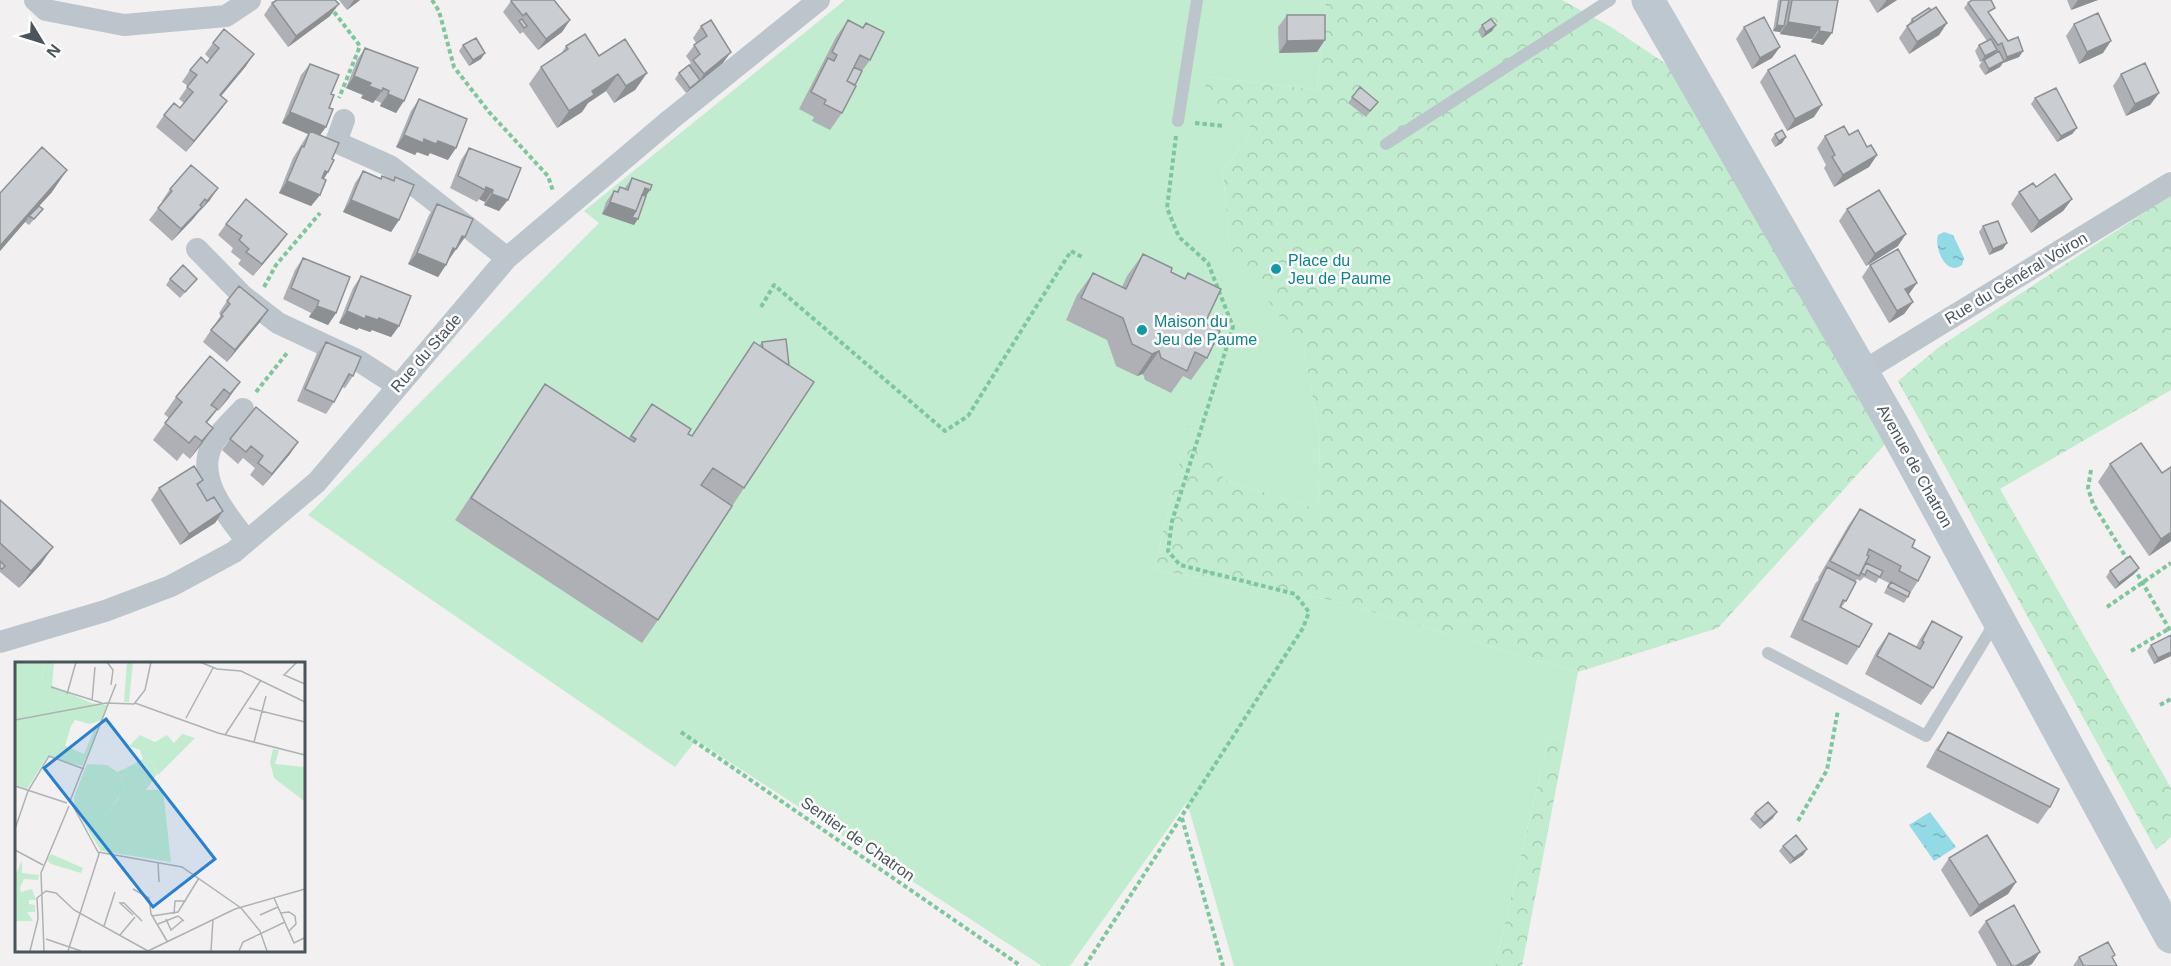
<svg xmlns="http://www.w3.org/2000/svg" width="2171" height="966" font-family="Arial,sans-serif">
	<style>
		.green { fill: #c2eccf }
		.forest { fill: url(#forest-crowns) }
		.water { fill: url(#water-ripples) }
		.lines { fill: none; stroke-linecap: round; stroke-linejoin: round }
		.path { stroke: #7dc79d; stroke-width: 4; stroke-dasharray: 4.5 3; stroke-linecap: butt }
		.lane { stroke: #bcc5cb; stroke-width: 12 }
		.street { stroke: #bcc5cb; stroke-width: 22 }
		.secondary { stroke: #bdc7d0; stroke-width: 33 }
		.wall { fill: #aeb0b5 }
		.shaded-wall { fill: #8d9093 }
		.building { fill: #cacdd2; stroke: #8d9093; stroke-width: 1.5 }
		.culture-dot { fill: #0f9aa8; stroke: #fff; stroke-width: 2 }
		.labels { text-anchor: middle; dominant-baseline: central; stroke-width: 5; stroke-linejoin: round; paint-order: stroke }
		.culture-label { font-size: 16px; fill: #0d838f; stroke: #fff; text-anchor: start }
		.street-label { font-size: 16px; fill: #49545b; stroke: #fff }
		.inset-road { fill: none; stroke: #aeb2b4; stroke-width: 1.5 }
		.view { fill: #2880d3; fill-opacity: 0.15; stroke: #2880d3; stroke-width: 3 }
		.inset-edge { fill: none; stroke: #49545b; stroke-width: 3 }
	</style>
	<defs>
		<pattern id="forest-crowns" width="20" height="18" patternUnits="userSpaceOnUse" patternTransform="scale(1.5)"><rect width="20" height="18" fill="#c2eccf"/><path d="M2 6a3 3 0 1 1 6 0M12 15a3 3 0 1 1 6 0" fill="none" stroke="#a8ccb4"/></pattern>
		<pattern id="water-ripples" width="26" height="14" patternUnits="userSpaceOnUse" patternTransform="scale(1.5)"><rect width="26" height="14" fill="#92dae5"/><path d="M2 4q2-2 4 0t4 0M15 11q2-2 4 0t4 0" fill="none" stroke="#79b3bd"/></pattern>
	</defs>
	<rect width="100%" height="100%" fill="#f2f0f0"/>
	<path class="green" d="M845,0H1326L1317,90L1210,77L1253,128L1223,173L1230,247L1304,350L1320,438L1318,509L1225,480L1188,427L1154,570L1331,600L1578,672L1565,742L1557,735L1548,741L1495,966H1234L1187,802L1070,966H1042L696,740L675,767L308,515L599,223L584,211Z"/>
	<path class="forest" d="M1326,0H1562L1611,27L1669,66L1886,443L1718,628L1578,672L1331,600L1154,570L1188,426L1225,480L1318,509L1320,438L1304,350L1230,248L1223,173L1253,128L1198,102L1210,77L1317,90Z
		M2171,195V390L2000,489L2171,788V837L2156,850L1898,381L1939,347Z
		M1557,735L1565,742L1522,966H1495L1548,741Z"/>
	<path class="water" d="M1944,232L1953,235L1964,258L1962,265C1946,277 1934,248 1938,235Z
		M1930,812L1956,847L1934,861L1909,825Z"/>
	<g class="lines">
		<path class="path" d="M325,0L360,46L339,98
			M432,0L439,11L454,67L489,112L548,176L553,191
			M1195,123L1224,126
			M264,287L276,265L320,213
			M761,307L774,285L945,431L968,416L1071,251L1084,258
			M256,392L287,353
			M2091,470L2088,488L2093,504L2129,562
			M2134,568L2171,632
			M2107,607L2171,563
			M2131,651L2170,628
			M2160,705L2171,699
			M681,732L1021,966
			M1182,818L1223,966
			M1798,821L1827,770L1838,710
			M1085,966L1303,628L1309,612L1295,594L1180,565L1168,551L1172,521L1233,327L1208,263L1179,237L1167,208L1176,136"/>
		<path class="lane" d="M1178,121L1197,0
			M1386,144L1610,0
			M1768,653L1926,736L1996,621"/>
		<path class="street" d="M35,0L46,10L124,25L226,16L250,0
			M344,120L336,142L390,166L507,258
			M197,249L243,296L278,323L359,361L398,386
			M1862,372L2171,183
			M243,409C233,420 219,432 212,445C195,479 227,515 247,541
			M0,642L105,611L171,586L234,552L317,482L507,258L670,120L819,0"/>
		<path class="secondary" d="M1648,0L1891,422L2171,937"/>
	</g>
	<path class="wall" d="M339,0H360L347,10Z
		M1778,0H1838L1823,45L1811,42L1812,39L1780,34V32L1773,31Z
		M1869,0H1897L1877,13Z
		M2067,0H2098L2071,10Z
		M511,1L570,20L562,32L538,50L523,32L520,34L503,12Z
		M272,3L330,16L288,47L264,15Z
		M1968,3L1990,14L2008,41L2023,51L2019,57L2003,63L2000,67L1985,75L1979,66L1983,60L1980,62L1975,51L1979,45L1987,41L1964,8Z
		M1931,10L1947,23L1939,35L1909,54L1899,38L1912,19Z
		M1287,15L1317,52L1279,53L1278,27Z
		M711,20L723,63L686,93L675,79L679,73L691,63L686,56L696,43L693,38L701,26Z
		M848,20L863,28L866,23L870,60L862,71L855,85L842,113L830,130L812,121L814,117L799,109L836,37Z
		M2074,24L2103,53L2079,64L2066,36Z
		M1482,25L1492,31L1482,38L1478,31Z
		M1744,27L1772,58L1752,69L1736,39Z
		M213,43L246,66L221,96L227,101L219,112L186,152L156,127L164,115L180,108L184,103L179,99L188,86L182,82L190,70L207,63L210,59L205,54Z
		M463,45L481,59L469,66L459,51Z
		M566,46L599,56L647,73L635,90L614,103L606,91L588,103L582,112L557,128L529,84L541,67L561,54Z
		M365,48L418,68L396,113L380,106L381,103L375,100L373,103L361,98L363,95L346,88L357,60Z
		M310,64L331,94L329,108L320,135L332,159L328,172L324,179L320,195L311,206L279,193L293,158L308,134L282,123L301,75Z
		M1768,70L1814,117L1787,131L1760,82Z
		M2121,74L2159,93L2150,105L2126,116L2113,86Z
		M1360,87L1378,102L1366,117L1348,103Z
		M2035,98L2077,128L2072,134L2057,142L2031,104Z
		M419,99L448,160L430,153L428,156L417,152L415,155L396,147L411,111Z
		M1775,134L1786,137L1782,143L1775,147L1771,140Z
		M1848,134H1852L1877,155L1869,167L1834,187L1824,168L1826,165L1817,148L1825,136Z
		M469,148L521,168L499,211L484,205L485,202L479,199L477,202L450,188L461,160Z
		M363,171L380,178L382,176L393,181L395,177L399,220L391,232L343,212L355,183Z
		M632,178L646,196L634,225L602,214L606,202L614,191H617L620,187L624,189Z
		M2036,187L2072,199L2063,211L2031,233L2011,204L2019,192Z
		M170,189L210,200L172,241L149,220L163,202L162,201Z
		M52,192L39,206L43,209L29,225L25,222L0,251V193Z
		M437,204L465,237L448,261L438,277L408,264L429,215Z
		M1847,209L1898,246L1866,266L1839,221Z
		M226,224L279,245L253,276L238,264L241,260L231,252L233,248L218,235Z
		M1983,226L2003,249L1989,255L1979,232Z
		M1143,254L1171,272L1184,279L1188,273L1205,323L1207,358L1191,380L1183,376L1171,393L1145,380L1143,374L1137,376L1116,366L1107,340L1066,320L1077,295L1093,273L1122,287L1127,276Z
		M303,258L336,313L328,325L309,317L311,313L283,299L295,270Z
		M1870,265L1908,295L1913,302L1904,314L1889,323L1862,277Z
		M361,276L399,326L391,337L372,330L370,332L359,328L357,330L339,323L353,288Z
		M170,279H197L180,298L166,285Z
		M227,301L260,322L227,362L203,342L221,315L219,313Z
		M786,339L744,488L658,620L642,643L455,520L545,384L628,439L652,404L692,436L754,342L759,346L762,342Z
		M326,342L353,376L345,388L342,387L334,402L326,414L297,401L317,353Z
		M240,382L228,399L218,411L217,410L207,423L213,428L190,459L183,453L177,461L153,440L169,418L164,414L176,397Z
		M230,439L290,454L263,486L250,475L255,468L243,458L238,464L222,450Z
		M2110,464L2162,473L2171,541L2149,556L2098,482Z
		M203,480L198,487L207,501L223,511L215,523L180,545L151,500L159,488Z
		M0,500L41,564L19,588L0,572Z
		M1860,509L1918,581L1904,603L1884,593L1889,583L1879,578L1876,583L1864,577L1860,581L1857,579L1846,601L1841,608L1859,647L1847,665L1790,637L1815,584L1819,579L1818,578L1848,526Z
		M2139,568L2134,574L2115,589L2106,577L2110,571Z
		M1932,621L1933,688L1921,705L1865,674L1877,650L1889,633L1916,647L1920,639Z
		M2151,645L2171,656L2154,664L2147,651Z
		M1948,732L2050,807L2038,824L1926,767L1936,749Z
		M1755,813L1773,818L1760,829L1750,819Z
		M1783,846L1807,849L1803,855L1790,864L1779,851Z
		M1949,858L2016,882L2008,894L1970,917L1941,870Z
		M1986,921L2032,964L2028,966H1997L1978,932Z
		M2079,957L2113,958L2117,966H2073Z"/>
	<path class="shaded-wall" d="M354,0H360L347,10Z
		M1887,0H1897L1877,13L1886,1Z
		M2078,0H2098L2071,10Z
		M339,4L330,16L288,47L296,36Z
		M570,20L562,32L538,50L546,39Z
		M1788,22L1820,27L1812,39L1780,34Z
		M1947,23L1939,35L1909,54L1917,42Z
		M1496,25L1492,31L1482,38L1486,32Z
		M1777,25L1784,26L1780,32L1773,31Z
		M1819,31L1832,33L1823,45L1811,42Z
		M1325,40L1317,52L1279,53L1287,41Z
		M2111,41L2103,53L2079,64L2087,52Z
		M1780,47L1772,58L1752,69L1760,58Z
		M1997,50L1992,56L1980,62L1985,56Z
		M2023,51L2019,57L2003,63L2007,57Z
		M731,52L723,63L686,93L690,88L700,80L704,74Z
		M485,53L481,59L469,66L473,60Z
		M254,54L246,66L212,107L220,95Z
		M2004,61L2000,67L1985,75L1989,69Z
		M647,73L635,90L614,103L626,86Z
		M618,74L606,91L588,103L582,112L557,128L569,111L592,91Z
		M354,76L371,83L363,95L346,88Z
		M369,86L382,91L373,103L361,98Z
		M2159,93L2150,105L2126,116L2135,104Z
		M388,94L404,101L396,113L380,106Z
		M227,101L219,112L186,152L194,141Z
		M1822,105L1814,117L1787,131L1795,119Z
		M290,112L326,127L318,138L310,131L308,134L282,123Z
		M2077,128L2072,134L2057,142L2061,136Z
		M404,135L424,139L438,141L456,148L448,160L430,153L428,156L417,152L415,155L396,147Z
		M1786,137L1782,143L1775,147L1779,141Z
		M1877,155L1869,167L1834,187L1843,175Z
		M67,170L52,192L30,216H29L25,222L0,251V246Z
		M325,171L328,172L320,184Z
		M287,181L320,195L311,206L279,193Z
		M486,187L493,190L485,202L479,199L485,190Z
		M218,188L210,200L199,212L207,201Z
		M645,188L650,190L642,202L638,201Z
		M492,194L508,200L499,211L484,205Z
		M2072,199L2063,211L2031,233L2039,221Z
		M351,200L399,220L391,232L343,212Z
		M610,202L636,211L638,219L634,225L602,214Z
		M202,207L194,218L172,241L181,229Z
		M287,234L279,245L253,276L262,264Z
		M1906,234L1898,246L1866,266L1875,254Z
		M462,236L465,237L457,249L453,248Z
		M2007,243L2003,249L1989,255L1993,249Z
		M453,248L456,249L448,261Z
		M417,253L446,265L438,277L408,264Z
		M1917,283L1909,294L1897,301L1905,289Z
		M1913,302L1904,314L1889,323L1897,311Z
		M317,306L336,313L328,325L309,317Z
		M268,310L260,322L227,362L235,350Z
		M347,311L379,318L399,326L391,337L372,330L370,332L359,328L357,330L339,323Z
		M1159,351L1143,374L1137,376L1152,354Z
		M240,382L228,399L218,411L230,394Z
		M213,428L201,445L190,459L202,441Z
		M298,442L290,454L263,486L272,474Z
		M223,511L215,523L180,545L189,534Z
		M2171,532V541L2149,556L2161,539Z
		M53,547L41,564L19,588L31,571Z
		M2139,568L2134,574L2115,589L2119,583Z
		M2171,652V656L2154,664L2158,658Z
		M1777,812L1773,818L1760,829L1764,823Z
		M1807,849L1803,855L1790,864L1794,858Z
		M2016,882L2008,894L1970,917L1979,905Z
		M2040,952L2032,964L2028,966H2016Z"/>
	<path class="building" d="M277,0H335L339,4L296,36L272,3Z
		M512,0H554L570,20L546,39L526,13L523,16L511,1Z
		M1781,0H1789L1784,26L1777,25Z
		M1792,0H1838L1832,33L1819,31L1820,27L1788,22Z
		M1972,0H1991L1995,8L1988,12L2008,41L2018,37L2023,51L2007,57L2002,43L1998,45L1968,3Z
		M1936,7L1947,23L1917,42L1907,26Z
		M1929,8L1931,10L1913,22L1912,19Z
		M2098,13L2111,41L2087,52L2074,24Z
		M1287,15H1325V40L1287,41Z
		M1764,17L1780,47L1760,58L1744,27Z
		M522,19L527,26L524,28L519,21Z
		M1491,19L1496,25L1486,32L1482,25Z
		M711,20L731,52L704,74L693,60L700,54L694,45L707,36L701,26Z
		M848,20L863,28L866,23L884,32L870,60L860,55L847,81L856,86L842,113L824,104L826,100L811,92L828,58L834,61L837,55L832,52Z
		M224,29L254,54L220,95L227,101L194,141L164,115L174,103L180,108L193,92L187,87L197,75L190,70L201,57L207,63L219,48L213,43Z
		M585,34L599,56L625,39L647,73L626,86L618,74L592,91L594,95L569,111L541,67L568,49L566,46Z
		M476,38L485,53L473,60L463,45Z
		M1991,39L1997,50L1985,56L1979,45Z
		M365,48L418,68L404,101L388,94L389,91L383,88L382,91L369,86L371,83L354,76Z
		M1999,51L2004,61L1989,69L1984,60Z
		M1795,55L1822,105L1795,119L1768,70Z
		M2145,63L2159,93L2135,104L2121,74Z
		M310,64L339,75L331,94L334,95L329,108L333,109L326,127L290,112Z
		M689,65L700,80L690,88L679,73Z
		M854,67L862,71L855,85L847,81Z
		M1360,87L1378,102L1370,111L1352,97Z
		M2056,88L2077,128L2061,136L2035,98Z
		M419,99L467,119L456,148L438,141L436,144L424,139L423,143L404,135Z
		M1844,126L1849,135L1858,130L1867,147L1871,145L1877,155L1843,175L1832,157L1835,155L1825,136Z
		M1782,130L1786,137L1779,141L1775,134Z
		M310,131L339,143L332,159L334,160L328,172L325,171L322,178L326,180L320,195L287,181L302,146L304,147Z
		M42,147L67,170L0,246V193Z
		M469,148L521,168L508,200L492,194L493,190L486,187L485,190L458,176Z
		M191,165L218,188L207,201L205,199L200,205L202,207L181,229L158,208L172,191L170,189Z
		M363,171L381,179L382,176L394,181L395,177L414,185L399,220L351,200Z
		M2055,174L2072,199L2039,221L2019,192L2033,183L2036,187Z
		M632,178L652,185L650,190L645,188L636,211L610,202L614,191L618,192L620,187L628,190Z
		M1879,190L1906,234L1875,254L1847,209Z
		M642,195L646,196L638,219L632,217L636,211Z
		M246,199L287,234L262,264L246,252L249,249L239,240L242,236L226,224Z
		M437,204L473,219L465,237L462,236L456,249L453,248L446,265L417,253Z
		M39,206L43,209L34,219L29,216Z
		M1998,221L2007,243L1993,249L1983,226Z
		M1898,249L1917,283L1905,289L1913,302L1897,311L1870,265Z
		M1143,254L1172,268L1171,272L1185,279L1188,273L1221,289L1205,323L1220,331L1207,358L1195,352L1187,371L1161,358L1159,351L1152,354L1132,344L1123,318L1081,298L1093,273L1126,289Z
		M303,258L350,277L336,313L317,306L319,301L291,288Z
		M183,265L197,279L185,292L170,279Z
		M361,276L411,296L399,326L379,318L378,320L366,316L365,319L347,311Z
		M239,286L268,310L235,350L211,330L223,316L221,315L230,304L227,301Z
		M786,339L789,365H788L763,348L762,342Z
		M326,342L361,357L353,376L349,374L334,402L305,389Z
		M754,342L814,382L744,488L713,468L701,485L732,506L658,620L471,498L545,384L634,442L636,439L631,436L652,404L691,429L688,434L692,436Z
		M210,356L240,382L230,394L224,389L211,405L217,409L206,422L213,428L202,441L195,436L189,443L165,423L182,402L176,397Z
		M256,407L298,442L272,474L258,463L263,456L251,446L246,452L230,439Z
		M2141,443L2162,473L2171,467V532L2161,539L2110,464Z
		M194,466L203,480L197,484L207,501L214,497L223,511L189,534L159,488Z
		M0,500L53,547L31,571L0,543Z
		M1860,509L1915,540L1912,547L1930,557L1918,581L1899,571L1901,566L1869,549L1867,555L1869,556L1859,576L1830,561Z
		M2130,556L2139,568L2119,583L2110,571Z
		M0,561L5,566L2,569L0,568Z
		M1866,563L1883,571L1880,577L1867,570L1865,575L1861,573Z
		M1827,567L1856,582L1846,601L1843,600L1840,607L1872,624L1859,647L1802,620Z
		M1891,582L1910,592L1908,597L1888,587Z
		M1932,621L1962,637L1933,688L1877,656L1889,633L1920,649L1924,642L1922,641Z
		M2171,635V652L2158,658L2151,645Z
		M1948,732L2059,789L2050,807L1938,750Z
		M1768,802L1777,812L1764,823L1755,813Z
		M1796,835L1807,849L1794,858L1783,846Z
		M1987,835L2016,882L1979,905L1949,858Z
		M2014,905L2040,952L2016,966H2012L1986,921Z
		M2108,942L2115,955L2112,957L2117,966H2084L2079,957Z"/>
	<g class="culture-dot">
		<circle cx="1276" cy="269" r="6"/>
		<circle cx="1142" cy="330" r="6"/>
	</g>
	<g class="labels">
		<g class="culture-label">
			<text x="1288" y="260">Place du<tspan x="1288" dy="18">Jeu de Paume</tspan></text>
			<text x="1154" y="321">Maison du<tspan x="1154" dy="18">Jeu de Paume</tspan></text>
		</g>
		<g class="street-label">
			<text transform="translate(2016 278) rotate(-31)">Rue du Général Voiron</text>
			<text transform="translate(426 353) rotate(-49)">Rue du Stade</text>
			<text transform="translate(1915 466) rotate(61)">Avenue de Chatron</text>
			<text transform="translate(858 839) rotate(35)">Sentier de Chatron</text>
		</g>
	</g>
	<g transform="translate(15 662)">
		<rect width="290" height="290" fill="#f2f0f0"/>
		<path d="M29,0H39L37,24L27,19ZM112,0H118L114,40H109ZM135,97L142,112L131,128H148L156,200L86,189L69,161L78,156L82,163L105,135L106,146L117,142L102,110ZM36,192L68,206L66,211L36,202L32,198Z" fill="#c2eccf"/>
		<path d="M0,0H29L27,19L76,41L92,43L87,58L75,62L60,58L56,64L50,84L69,92L81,63L85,64L67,104L32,95L12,127L0,124ZM167,72L180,76L143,113L135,97L107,108L128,97L125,88L114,84L125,73L140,80L152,73L159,81ZM258,87L264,88L260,102L289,105V139L259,116L255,100ZM72,102L92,103L102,110L117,142L106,147L104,135L82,164L78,156L69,161L60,147L59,135ZM7,198V211L24,213L23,218L9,217L5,226L6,230L17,227L21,238H14V242L20,243V250H12L18,259H0V214Z" fill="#c2eccf"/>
		<path class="inset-road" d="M92,0L98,8L96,23M185,0L202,7L226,9L290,40M282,0L269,13L290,22M36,25L87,41M52,32L61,0M77,39L80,5M120,41L203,71L290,93M234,46L290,60M171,56L198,6M0,58L91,41L119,42L130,28L136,0M210,73L246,18M239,80L251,34M0,124L52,141M55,139L101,22M0,167L13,129L34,94L69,107M0,188L28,203M83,190L167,205L226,246L245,269L252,289M143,200L144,220M118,227L134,236L136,252L152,279M259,236L279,281L289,276M265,251L274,250L280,254L281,262L274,269M159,252L160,239H171M118,253L105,241H109L127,259M245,253L263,245M137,254L163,250L184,216M151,257L156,268L168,258M143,262L163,254L169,259M89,264L100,230M105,273L120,255M31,277L66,289M15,289L23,257L22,236L31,229L41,231L59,248L133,289M29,289L26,211L54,144M53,289L84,192L57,142M133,289L220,247L290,227M196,289L198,257M224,289L228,280L270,260"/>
		<path class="view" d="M91,57L200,197L138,245L29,106Z"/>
		<rect width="290" height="290" class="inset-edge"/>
	</g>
	<g transform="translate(42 42) rotate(128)" stroke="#ffffff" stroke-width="4.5" paint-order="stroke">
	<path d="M0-4.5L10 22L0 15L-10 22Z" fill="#49545b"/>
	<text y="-9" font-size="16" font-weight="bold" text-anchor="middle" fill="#49545b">N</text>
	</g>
</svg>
